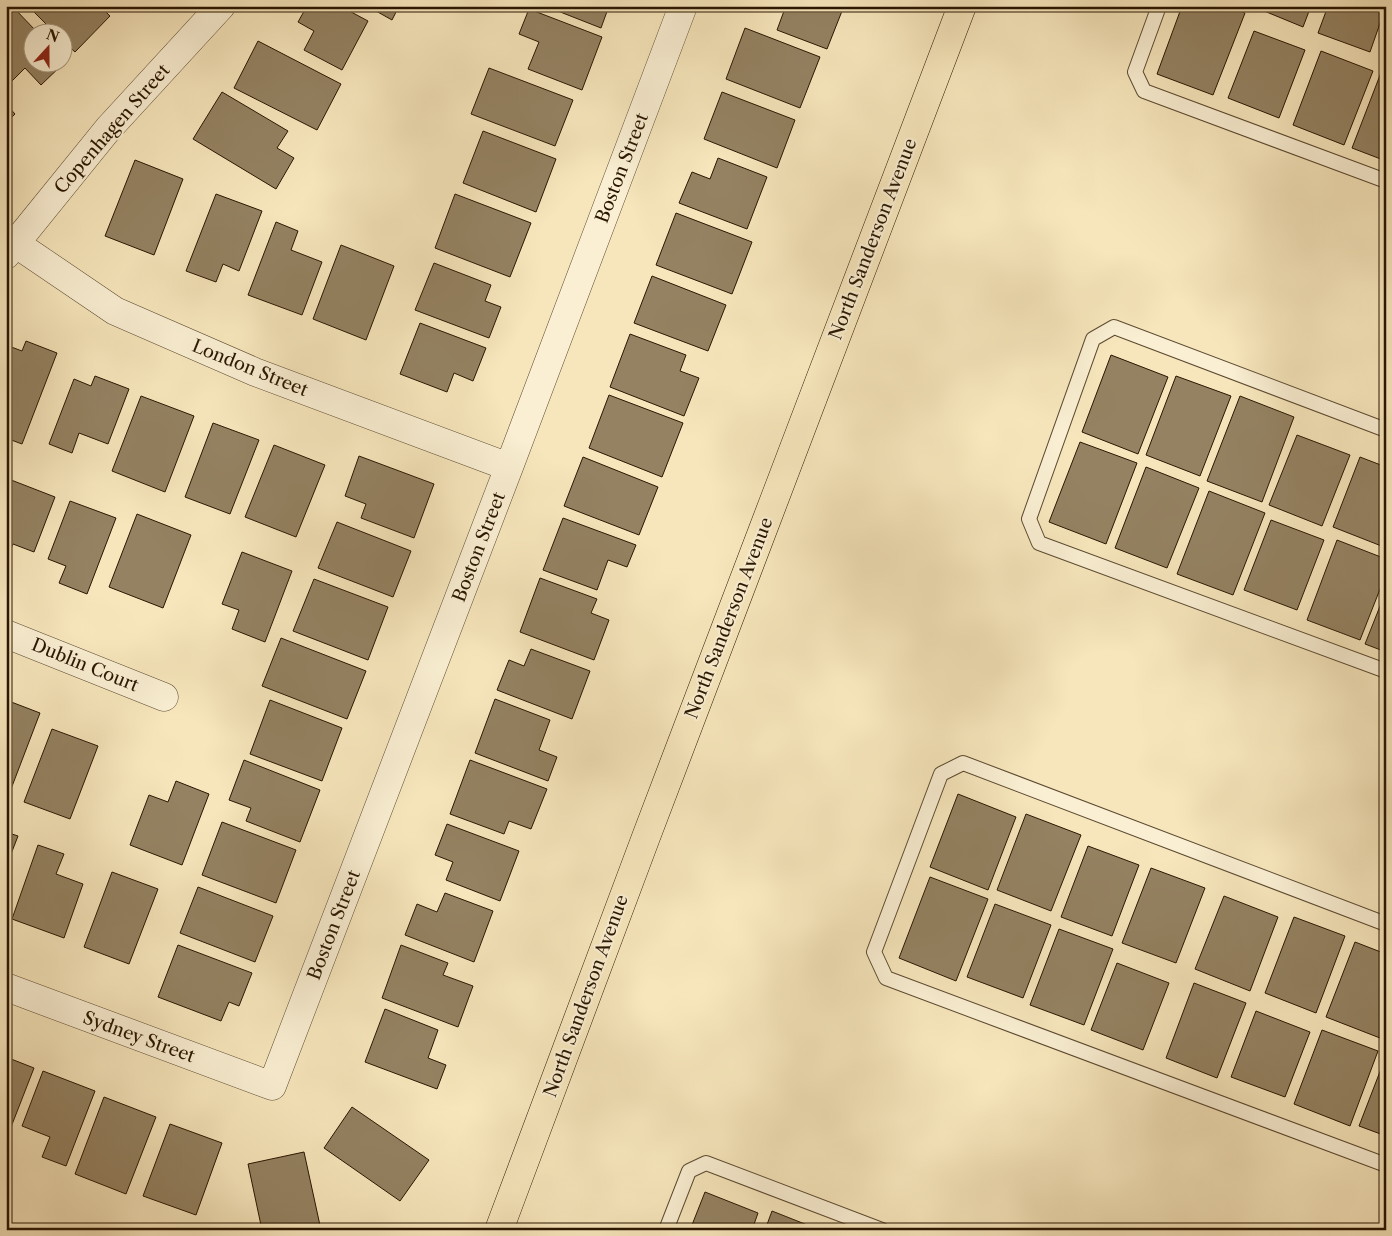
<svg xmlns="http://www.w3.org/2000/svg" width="1392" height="1236" font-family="'Libre Caslon Text',serif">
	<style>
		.building { fill: #948262; stroke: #291601 }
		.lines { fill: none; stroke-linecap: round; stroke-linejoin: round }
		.lane-casing { stroke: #5c4a30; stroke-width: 16 }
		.street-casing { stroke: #5c4a30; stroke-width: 29 }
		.highway-casing { stroke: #291601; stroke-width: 29 }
		.lane { stroke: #faefd3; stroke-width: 14 }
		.street { stroke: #faefd3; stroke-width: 28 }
		.highway { stroke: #f7e6bc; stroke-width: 28 }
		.labels { text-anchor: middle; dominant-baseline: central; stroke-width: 4; stroke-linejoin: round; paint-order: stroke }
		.street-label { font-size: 18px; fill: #291601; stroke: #faefd3 }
	</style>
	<rect width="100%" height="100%" fill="#f7e6bc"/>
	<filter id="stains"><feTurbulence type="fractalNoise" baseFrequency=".004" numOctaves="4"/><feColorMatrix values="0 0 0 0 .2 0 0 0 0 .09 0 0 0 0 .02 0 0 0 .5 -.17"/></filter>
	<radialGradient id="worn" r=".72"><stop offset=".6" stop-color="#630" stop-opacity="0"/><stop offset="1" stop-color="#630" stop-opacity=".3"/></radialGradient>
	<path class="building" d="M28,6H100L110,16L75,52L62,40V32H54Z
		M307,6H340L368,21L342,70L304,50L314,31L298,22Z
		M367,6H399L392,20Z
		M545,6H609L601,28Z
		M771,6H844L827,49L777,30L784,11Z
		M1182,6H1226L1245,13L1213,95L1157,74Z
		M1252,6H1311L1303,27Z
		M1328,6H1386L1370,52L1318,33Z
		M13,7L37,32H32V62H62V59L65,62L41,85L25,68L10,83L6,79V14Z
		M529,9L602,37L582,90L528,69L539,42L519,34Z
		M745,28L820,57L800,108L726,79Z
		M1254,31L1305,50L1279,118L1228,98Z
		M258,41L341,84L317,130L234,88Z
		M1321,51L1373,71L1344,145L1293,125Z
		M489,68L573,100L555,146L471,114Z
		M1382,70L1386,71V161L1352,148Z
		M222,92L288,131L277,148L294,158L276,189L193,139Z
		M722,92L795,120L777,168L704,139Z
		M6,104L15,114L6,123Z
		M483,131L556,159L536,212L463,183Z
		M718,158L767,177L747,229L679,203L692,172L710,179Z
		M135,160L183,179L154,255L105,236Z
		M216,194L262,211L239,271L223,264L216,282L186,271Z
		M455,194L531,223L510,277L435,248Z
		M676,213L752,242L732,294L656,265Z
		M276,222L298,231L291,250L322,262L302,315L248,295Z
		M341,245L394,266L366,340L313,319Z
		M434,263L491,285L485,301L501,307L489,338L415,310Z
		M652,276L726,305L708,351L634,323Z
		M420,323L486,348L473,381L454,373L447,392L400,374Z
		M630,334L686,355L680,371L699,378L684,416L610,387Z
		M26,341L57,353L22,444L6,438V345L22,351Z
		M1111,355L1168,377L1138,454L1082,432Z
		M95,376L129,389L108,444L79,433L72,453L49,444L74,379L91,386Z
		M1176,376L1231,396L1200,476L1146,455Z
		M609,395L683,423L662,477L589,448Z
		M141,396L194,416L165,492L112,471Z
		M1240,396L1294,417L1262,502L1207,481Z
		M213,423L259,440L230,514L185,497Z
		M1297,435L1350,455L1322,526L1269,505Z
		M1080,442L1137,463L1106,544L1049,522Z
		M274,445L325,465L296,537L245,517Z
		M359,456L434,484L414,538L361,518L366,504L345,496Z
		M583,457L658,487L639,535L564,506Z
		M1360,457L1386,467L1384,547L1333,527Z
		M1146,467L1199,488L1167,568L1115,548Z
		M6,478L55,497L34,552L13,544L6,561Z
		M1209,491L1265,513L1233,595L1177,574Z
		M70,501L116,518L87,594L59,583L66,566L48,559Z
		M137,514L191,535L163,608L109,587Z
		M563,518L636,545L627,567L608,560L597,590L543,570Z
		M1271,520L1324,540L1297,610L1244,590Z
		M337,522L411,551L393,597L318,568Z
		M1337,540L1386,559V574L1360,640L1307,620Z
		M242,552L292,571L265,642L232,629L239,610L222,604Z
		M540,578L597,599L591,613L609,620L594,660L520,632Z
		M314,579L388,607L368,660L293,631Z
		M1386,591V652L1365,644Z
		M281,638L366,671L347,719L262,686Z
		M531,649L590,671L572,719L497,690L509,660L524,666Z
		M495,699L550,720L539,750L557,757L548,781L475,753Z
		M6,700L40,713L11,789L6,787Z
		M270,700L342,728L322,781L250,754Z
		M52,729L98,746L70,819L24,802Z
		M244,760L320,790L300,842L246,821L251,808L229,800Z
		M470,760L547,789L531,829L509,821L504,834L450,814Z
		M176,781L209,794L182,865L130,845L149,795L168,802Z
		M958,794L1016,817L988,890L930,867Z
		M1026,814L1081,835L1051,911L997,890Z
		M222,822L296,850L276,903L202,875Z
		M447,824L519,851L500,901L446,880L453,862L435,855Z
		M6,832L18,836L6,867Z
		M38,845L64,854L56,874L83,884L64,938L12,919Z
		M1088,846L1139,865L1112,936L1061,917Z
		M1151,868L1205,888L1176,963L1122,943Z
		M112,872L158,889L129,964L84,947Z
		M930,877L988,899L956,981L899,958Z
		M198,887L273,916L255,962L180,933Z
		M445,893L493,911L474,962L405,935L417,904L437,912Z
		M1224,896L1278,917L1250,991L1195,969Z
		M995,904L1051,925L1023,998L967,977Z
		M1294,917L1345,936L1316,1013L1265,993Z
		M1059,929L1113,949L1084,1025L1030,1005Z
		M1355,942L1386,954V1023L1380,1038L1326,1017Z
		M178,945L252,973L239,1006L229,1002L221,1021L158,997Z
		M401,945L448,963L443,975L473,986L458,1027L382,998Z
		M1117,963L1169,983L1143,1050L1091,1030Z
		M1194,983L1246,1003L1217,1078L1166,1058Z
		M385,1009L438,1030L428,1058L446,1065L437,1089L365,1062Z
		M1256,1011L1310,1032L1285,1097L1231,1077Z
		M1322,1030L1378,1051L1350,1126L1294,1104Z
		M1386,1056V1136L1359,1126Z
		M6,1057L34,1068L6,1140Z
		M43,1071L95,1091L66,1166L42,1157L50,1137L22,1126Z
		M104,1097L156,1117L126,1194L75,1174Z
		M352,1107L429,1160L400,1201L324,1148Z
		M170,1124L222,1143L196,1215L143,1196Z
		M304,1152L321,1230H262L248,1164Z
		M705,1192L758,1213L752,1230H690Z
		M772,1211L820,1230H765Z"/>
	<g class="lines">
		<defs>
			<path id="lane" d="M1159,6L1135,72L1144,91L1386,181
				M1386,430L1114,327L1093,339L1029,519L1039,543L1386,671
				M1386,924L963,763L941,774L874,952L886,978L1386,1165
				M666,1230L689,1171L706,1163L882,1230"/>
			<path id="street" d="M6,237L115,311L255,372L509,467
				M6,255L108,129L221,6
				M6,634L164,697
				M6,987L272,1086L509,467L683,6"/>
			<path id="highway" d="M499,1230L646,837L962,6"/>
		</defs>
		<use href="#lane" class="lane-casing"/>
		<use href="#street" class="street-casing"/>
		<use href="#highway" class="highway-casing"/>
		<use href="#lane" class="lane"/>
		<use href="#street" class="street"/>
		<use href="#highway" class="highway"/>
	</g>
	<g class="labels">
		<g class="street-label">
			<text transform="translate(112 129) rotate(-49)">Copenhagen Street</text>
			<text transform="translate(622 168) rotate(-69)">Boston Street</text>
			<text transform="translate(873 239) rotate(-69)">North Sanderson Avenue</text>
			<text transform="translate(250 368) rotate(22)">London Street</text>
			<text transform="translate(479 547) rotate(-69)">Boston Street</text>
			<text transform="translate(729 618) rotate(-69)">North Sanderson Avenue</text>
			<text transform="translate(85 665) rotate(22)">Dublin Court</text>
			<text transform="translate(334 925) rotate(-69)">Boston Street</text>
			<text transform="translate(586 996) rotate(-70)">North Sanderson Avenue</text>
			<text transform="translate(139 1037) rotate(20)">Sydney Street</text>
		</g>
	</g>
	<rect width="1392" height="1236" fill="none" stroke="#f7e6bc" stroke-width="25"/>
	<rect x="8" y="8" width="1377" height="1221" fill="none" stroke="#291601" stroke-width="2.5"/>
	<rect x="12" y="12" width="1367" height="1211" fill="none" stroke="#291601"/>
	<g transform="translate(48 48) rotate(21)"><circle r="24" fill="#faefd3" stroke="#a6987f"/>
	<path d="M0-4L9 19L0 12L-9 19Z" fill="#8f2418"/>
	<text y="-8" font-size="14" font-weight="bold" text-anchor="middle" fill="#291601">N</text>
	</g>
	<rect width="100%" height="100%" filter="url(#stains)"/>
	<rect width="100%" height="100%" fill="url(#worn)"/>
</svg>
